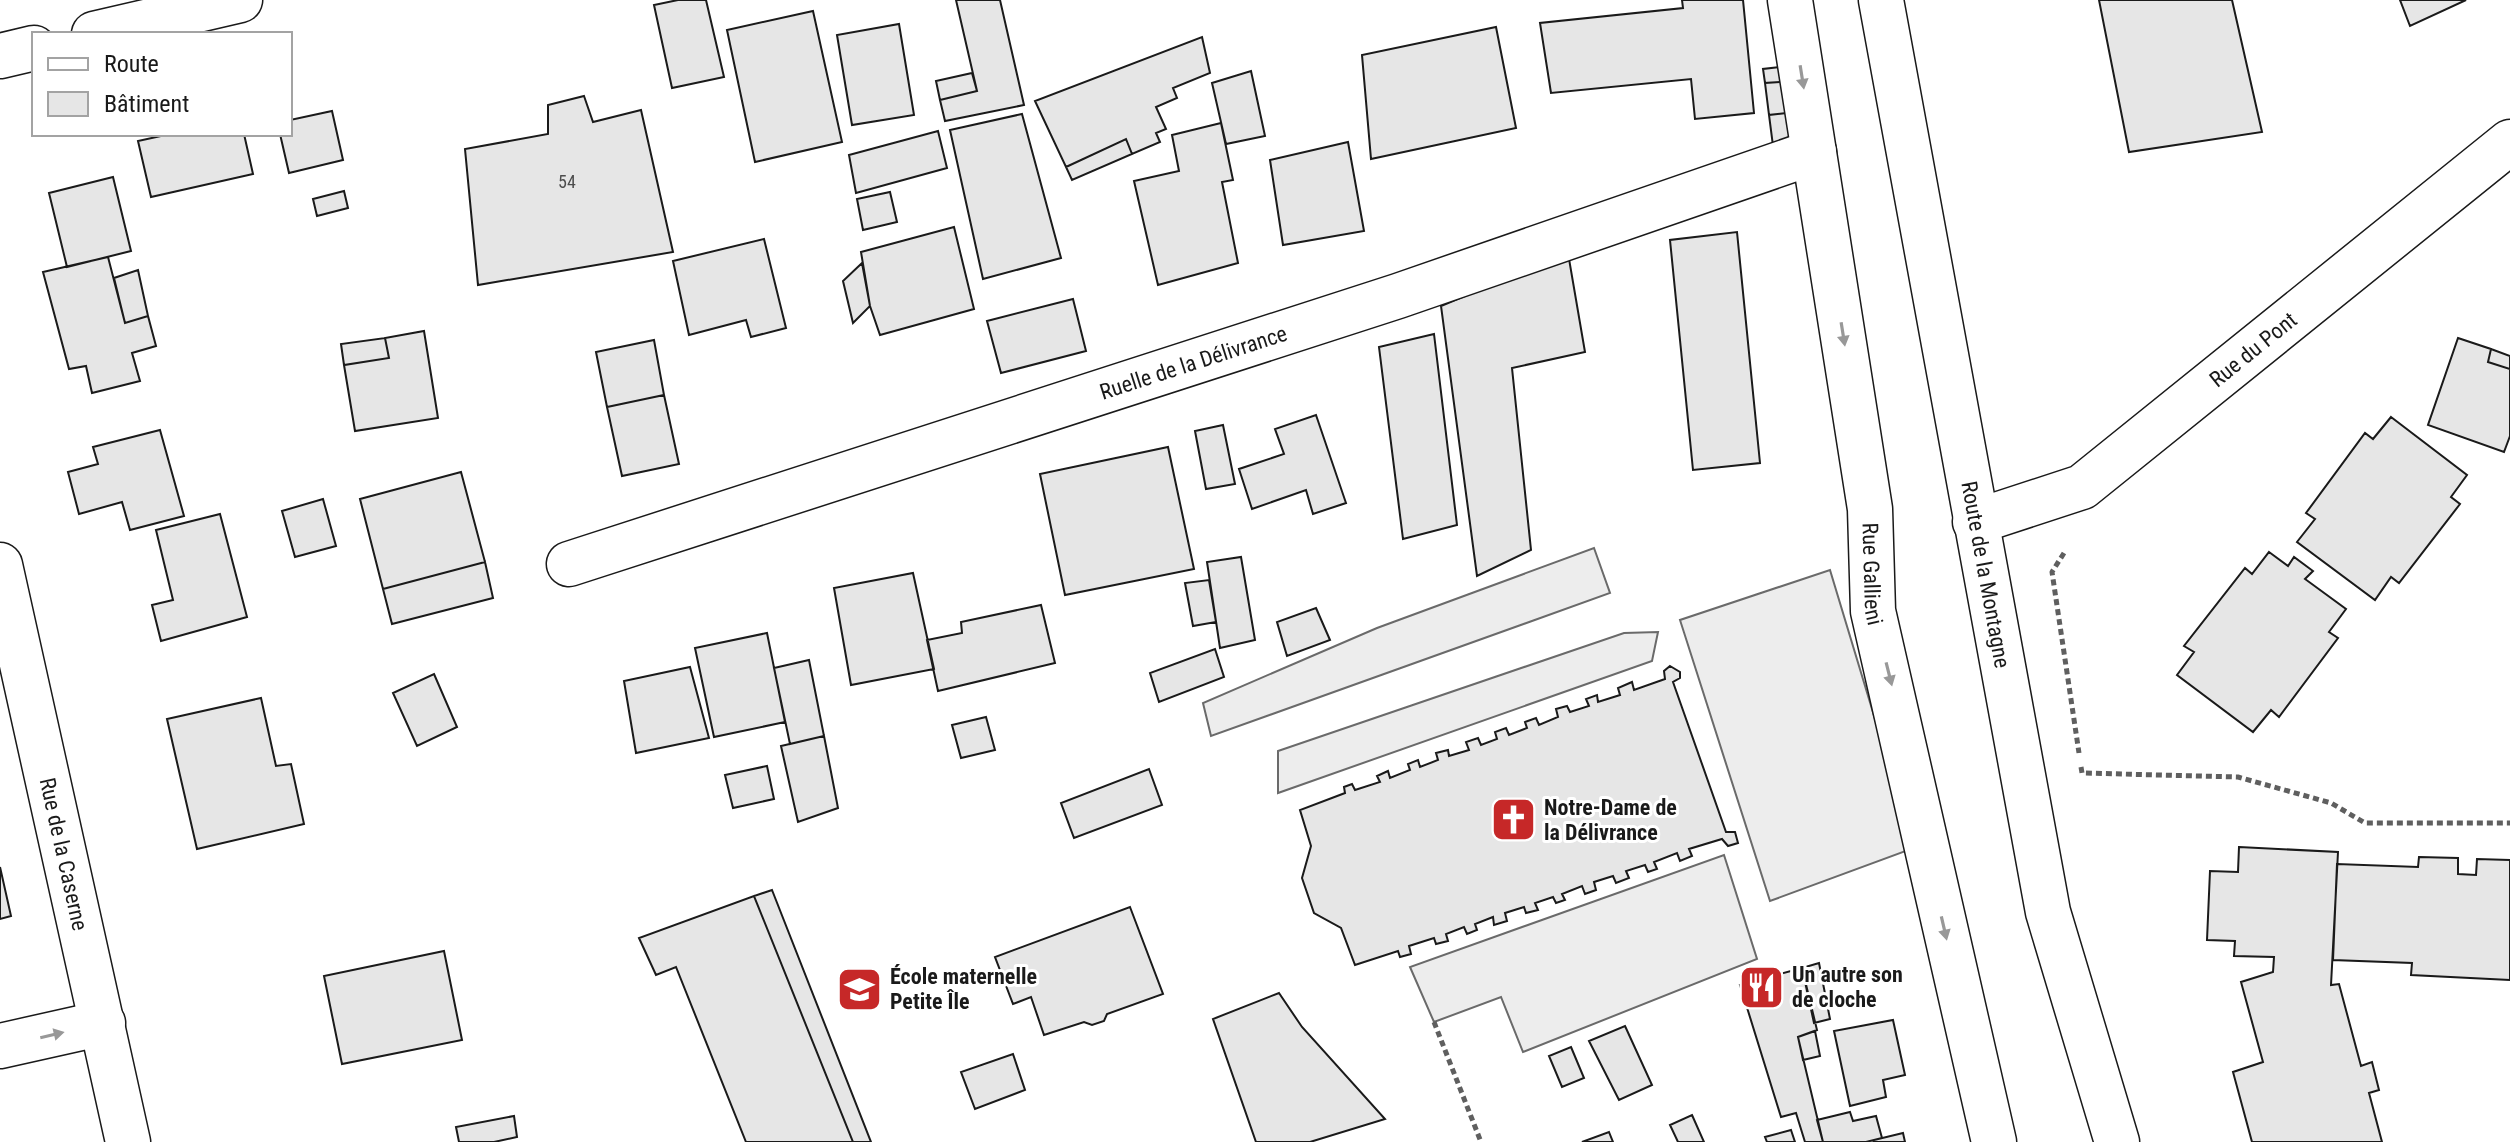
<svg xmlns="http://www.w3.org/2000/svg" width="2510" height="1142" font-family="'Roboto Condensed',sans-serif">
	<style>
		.parking { fill: #ededed; stroke: #6a6a6a; stroke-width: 2 }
		.building { fill: #e6e6e6; stroke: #1a1a1a; stroke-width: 2 }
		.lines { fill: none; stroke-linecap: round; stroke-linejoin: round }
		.street-casing { stroke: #1a1a1a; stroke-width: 47 }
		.secondary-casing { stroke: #1a1a1a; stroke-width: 47 }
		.path { stroke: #5f5f5f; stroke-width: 5; stroke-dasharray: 6 4; stroke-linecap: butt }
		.street { stroke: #fff; stroke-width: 44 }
		.secondary { stroke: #fff; stroke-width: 44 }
		.oneway { fill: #989898 }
		.labels { text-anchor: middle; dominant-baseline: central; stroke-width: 6; stroke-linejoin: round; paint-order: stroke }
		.number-label { font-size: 18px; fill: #4d4d4d }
		.street-label { font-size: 22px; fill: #1a1a1a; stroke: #fff }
		.poi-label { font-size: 22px; font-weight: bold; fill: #1a1a1a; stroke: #fff; text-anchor: start }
	</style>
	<rect width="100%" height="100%" fill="#fff"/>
	<path class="parking" d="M1594,548L1610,593L1211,736L1203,703L1377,628Z
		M1830,570L1914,848L1770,901L1680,620Z
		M1658,632L1652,661L1278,793V751L1624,633Z
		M1724,855L1757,959L1523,1052L1501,997L1434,1022L1410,967Z"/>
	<path class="building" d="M678,0H706L724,77L672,88L654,5Z
		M956,0H1000L1024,105L945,121L940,100L977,91Z
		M1682,0H1743L1754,113L1695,119L1691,79L1551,93L1540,23L1683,8Z
		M2099,0H2232L2262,132L2129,152Z
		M2400,0H2466L2410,26Z
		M813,11L842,142L755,162L727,30Z
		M899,24L914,115L852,125L837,35Z
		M1496,27L1516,128L1371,159L1362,55Z
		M1202,37L1210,73L1173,88L1177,98L1156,107L1166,129L1156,133L1160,142L1132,154L1126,139L1066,167L1035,101Z
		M1790,66L1792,81L1765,83L1763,69Z
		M1251,71L1265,136L1226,144L1212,83Z
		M972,73L977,91L940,100L936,81Z
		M1792,81L1795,112L1769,115L1765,83Z
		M584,96L593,122L641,110L673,252L478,285L465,149L548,134V105Z
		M332,111L343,160L289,173L280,134H290V120Z
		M1795,112L1798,139L1773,146L1769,115Z
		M1022,114L1061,258L983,279L950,130Z
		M1221,123L1233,180L1222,182L1238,263L1158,285L1134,181L1179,171L1172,135Z
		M938,131L947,168L856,193L849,155Z
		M170,134H244L253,174L151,197L138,141Z
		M1126,139L1132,154L1072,180L1066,167Z
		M1348,142L1364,231L1283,245L1270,160Z
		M113,177L131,251L67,267L49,193Z
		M344,191L348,208L317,216L313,199Z
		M890,192L897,222L863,230L857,199Z
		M954,227L974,309L880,335L870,306L861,252Z
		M1737,232L1760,463L1693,470L1670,240Z
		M764,239L786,328L751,337L746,320L689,335L673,261Z
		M1568,253L1585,352L1512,368L1531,550L1477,576L1441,306Z
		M108,257L125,323L148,316L156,346L132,353L140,381L92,393L86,366L69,369L43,272Z
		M862,263L870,306L853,323L843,281Z
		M138,270L148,316L125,323L114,278Z
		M1073,299L1086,351L1001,373L987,321Z
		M424,331L438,418L355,431L344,365L389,358L385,338Z
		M1434,334L1457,525L1403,539L1379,347Z
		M385,338L389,358L344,365L341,344Z
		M2458,338L2491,349L2488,362L2510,369V436L2504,452L2428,425Z
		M654,340L664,395L607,407L596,352Z
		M2491,349L2510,356V369L2488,362Z
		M664,395L679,464L622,476L607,407Z
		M1316,415L1346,503L1313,514L1306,490L1252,509L1239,469L1284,454L1275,429Z
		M2391,417L2467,475L2451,497L2460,504L2399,583L2391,577L2375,600L2297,542L2315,519L2306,513L2365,433L2373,439Z
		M1223,425L1235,484L1206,489L1195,431Z
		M160,430L184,516L130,530L122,502L79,514L68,472L98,464L93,447Z
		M1168,447L1194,569L1065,595L1040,474Z
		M461,472L485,562L383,589L360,499Z
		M323,499L336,546L295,557L282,511Z
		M220,514L247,617L161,641L152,605L173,600L156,530Z
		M2269,552L2288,566L2294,557L2313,571L2305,579L2346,609L2329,632L2338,638L2279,717L2271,710L2253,732L2177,675L2194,652L2184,646L2245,568L2252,574Z
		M1241,557L1255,640L1220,648L1207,562Z
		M485,562L493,598L392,624L383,589Z
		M913,573L934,669L851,685L834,588Z
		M1209,580L1216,622L1193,626L1185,583Z
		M1041,605L1055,663L938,691L927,640L962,633L961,622Z
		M1316,608L1330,640L1287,656L1277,622Z
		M767,633L785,722L714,737L695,648Z
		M1215,649L1224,677L1159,702L1150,673Z
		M809,660L824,736L790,744L774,668Z
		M1670,666L1680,672V678L1673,682L1726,832H1735L1738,843L1728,846L1722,839L1689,849L1692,856L1680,861L1677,853L1654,862L1657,869L1648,872L1645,865L1626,871L1629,878L1616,883L1613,876L1594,882L1596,890L1585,894L1582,886L1562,894L1565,900L1556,903L1553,897L1535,903L1538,910L1526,913L1524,907L1505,913L1507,921L1494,925L1493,917L1475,924L1477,930L1467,934L1464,927L1446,934L1448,941L1436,944L1434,938L1409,946L1411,954L1400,957L1398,951L1355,965L1341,928L1314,913L1302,878L1311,846L1300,810L1345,793L1344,787L1352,784L1355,790L1380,782L1377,776L1388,771L1390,778L1410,770L1408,764L1418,760L1420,767L1438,760L1436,753L1448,750L1449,756L1469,750L1466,742L1478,738L1481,745L1497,739L1495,732L1506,728L1509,735L1527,728L1525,722L1536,718L1539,725L1558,717L1556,709L1567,706L1570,712L1589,706L1586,699L1597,695L1598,702L1620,695L1618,688L1632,682L1634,690L1665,679L1664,671Z
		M690,667L709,738L636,753L624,681Z
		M434,674L457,727L417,746L393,693Z
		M261,698L276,766L291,764L304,824L197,849L167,719Z
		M986,717L995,750L961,758L952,725Z
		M824,736L838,808L798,822L781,746Z
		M767,766L774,799L733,808L725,775Z
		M1149,769L1162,805L1074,838L1061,803Z
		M2239,847L2338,852L2331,985L2339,984L2361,1066L2372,1062L2379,1090L2369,1093L2382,1142H2252L2233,1072L2263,1062L2241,982L2273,972L2274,957L2234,956L2235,941L2207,940L2210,871L2238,872Z
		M2419,857L2458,858V874L2476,875L2477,859L2510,860V980L2411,975L2412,963L2333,960L2337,864L2418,867Z
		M0,867L11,916L0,919Z
		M772,890L871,1142H853L754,896Z
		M754,896L853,1142H746L676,967L656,975L639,938Z
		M1130,907L1163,994L1107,1014L1104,1021L1092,1025L1084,1022L1044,1035L1031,997L1013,1004L995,957Z
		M444,951L462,1040L342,1064L324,976Z
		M1819,963L1830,1019L1814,1023L1802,968Z
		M1802,968L1817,1030L1798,1037L1823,1142H1805L1796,1113L1781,1117L1740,985Z
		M1279,993L1302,1027L1385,1119L1310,1142H1256L1213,1019Z
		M1893,1020L1905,1075L1883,1080L1886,1097L1850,1106L1834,1031Z
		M1625,1026L1652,1085L1619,1100L1589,1041Z
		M1815,1031L1820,1056L1803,1060L1798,1037Z
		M1571,1047L1584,1078L1562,1087L1549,1056Z
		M1013,1054L1025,1090L975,1109L961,1072Z
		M1850,1112L1853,1121L1876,1116L1882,1138L1866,1142H1823L1817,1120Z
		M1692,1115L1704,1142H1678L1670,1125Z
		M514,1116L517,1137L494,1142H459L456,1127Z
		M1791,1130L1795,1142H1767L1765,1137Z
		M1609,1132L1613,1142H1582Z
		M1903,1133L1905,1142H1874V1140Z"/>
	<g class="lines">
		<defs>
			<g id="street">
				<path id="s1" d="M1790,0L1870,509L1873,611L1994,1142"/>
				<path d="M94,34L240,0"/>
				<path d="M0,56L34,48"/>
				<path id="s2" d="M569,564L1398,296L1814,152"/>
				<path id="s3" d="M0,565L128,1142"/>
				<path d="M0,1046L103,1023"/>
			</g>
			<g id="secondary">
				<path id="s4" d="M1881,0L2048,912L2117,1142"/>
				<path id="s5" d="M1975,522L2082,487L2510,142"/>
			</g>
		</defs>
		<use href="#street" class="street-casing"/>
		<use href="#secondary" class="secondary-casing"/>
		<path class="path" d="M2064,553L2052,572L2079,753
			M2081,767L2082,773L2238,777L2331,803L2365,823H2510
			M1434,1022L1481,1142"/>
		<use href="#street" class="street"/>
		<use href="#secondary" class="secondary"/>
	</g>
	<defs><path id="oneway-solid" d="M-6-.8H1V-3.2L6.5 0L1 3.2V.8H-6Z" transform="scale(2)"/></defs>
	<g class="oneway">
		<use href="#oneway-solid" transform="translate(1802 77) rotate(81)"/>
		<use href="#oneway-solid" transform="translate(1843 334) rotate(81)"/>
		<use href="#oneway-solid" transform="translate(1889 674) rotate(76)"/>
		<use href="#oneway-solid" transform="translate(1944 928) rotate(77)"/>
		<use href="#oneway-solid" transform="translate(52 1035) rotate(-13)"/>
	</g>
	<defs>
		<symbol id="church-square" viewBox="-11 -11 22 22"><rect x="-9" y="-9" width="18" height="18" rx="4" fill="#c62828" stroke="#fff"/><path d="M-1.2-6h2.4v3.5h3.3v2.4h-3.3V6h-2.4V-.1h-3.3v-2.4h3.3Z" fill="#fff"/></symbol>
		<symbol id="restaurant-square" viewBox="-11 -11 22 22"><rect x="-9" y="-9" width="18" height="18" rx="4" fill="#c62828" stroke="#fff"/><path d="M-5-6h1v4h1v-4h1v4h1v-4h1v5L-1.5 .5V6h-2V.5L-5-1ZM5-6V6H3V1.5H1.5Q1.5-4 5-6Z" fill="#fff"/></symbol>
		<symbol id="school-square" viewBox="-11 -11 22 22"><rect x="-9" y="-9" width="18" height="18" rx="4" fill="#c62828" stroke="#fff"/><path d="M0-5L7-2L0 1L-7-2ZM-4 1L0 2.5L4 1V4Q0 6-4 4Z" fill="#fff"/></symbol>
	</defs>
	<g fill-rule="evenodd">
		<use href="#church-square" x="1488" y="794" width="51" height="51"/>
		<use href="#restaurant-square" x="1736" y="962" width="51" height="51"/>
		<use href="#school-square" x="834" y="964" width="51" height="51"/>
	</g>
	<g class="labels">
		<g class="number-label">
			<text x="567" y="181">54</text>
		</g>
		<g class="street-label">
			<text stroke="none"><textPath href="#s5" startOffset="332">Rue du Pont</textPath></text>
			<text stroke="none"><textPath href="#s2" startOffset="656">Ruelle de la Délivrance</textPath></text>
			<text stroke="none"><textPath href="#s1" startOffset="580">Rue Gallieni</textPath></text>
			<text stroke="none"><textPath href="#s4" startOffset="584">Route de la Montagne</textPath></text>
			<text stroke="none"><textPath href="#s3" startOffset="296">Rue de la Caserne</textPath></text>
		</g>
		<g class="poi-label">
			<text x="1544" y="807">Notre-Dame de<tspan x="1544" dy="25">la Délivrance</tspan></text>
			<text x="1792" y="974">Un autre son<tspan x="1792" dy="25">de cloche</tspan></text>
			<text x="890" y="976">École maternelle<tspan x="890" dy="25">Petite Île</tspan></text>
		</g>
	</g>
	<rect x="32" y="32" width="260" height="104" fill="#ffffff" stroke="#a3a3a3" stroke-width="2"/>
	<rect x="48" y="58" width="40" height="12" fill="#ffffff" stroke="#a3a3a3" stroke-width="2"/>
	<text x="104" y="72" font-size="24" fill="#1a1a1a">Route</text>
	<rect x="48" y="92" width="40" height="24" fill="#e6e6e6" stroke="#a3a3a3" stroke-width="2"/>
	<text x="104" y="112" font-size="24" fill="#1a1a1a">Bâtiment</text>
</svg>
